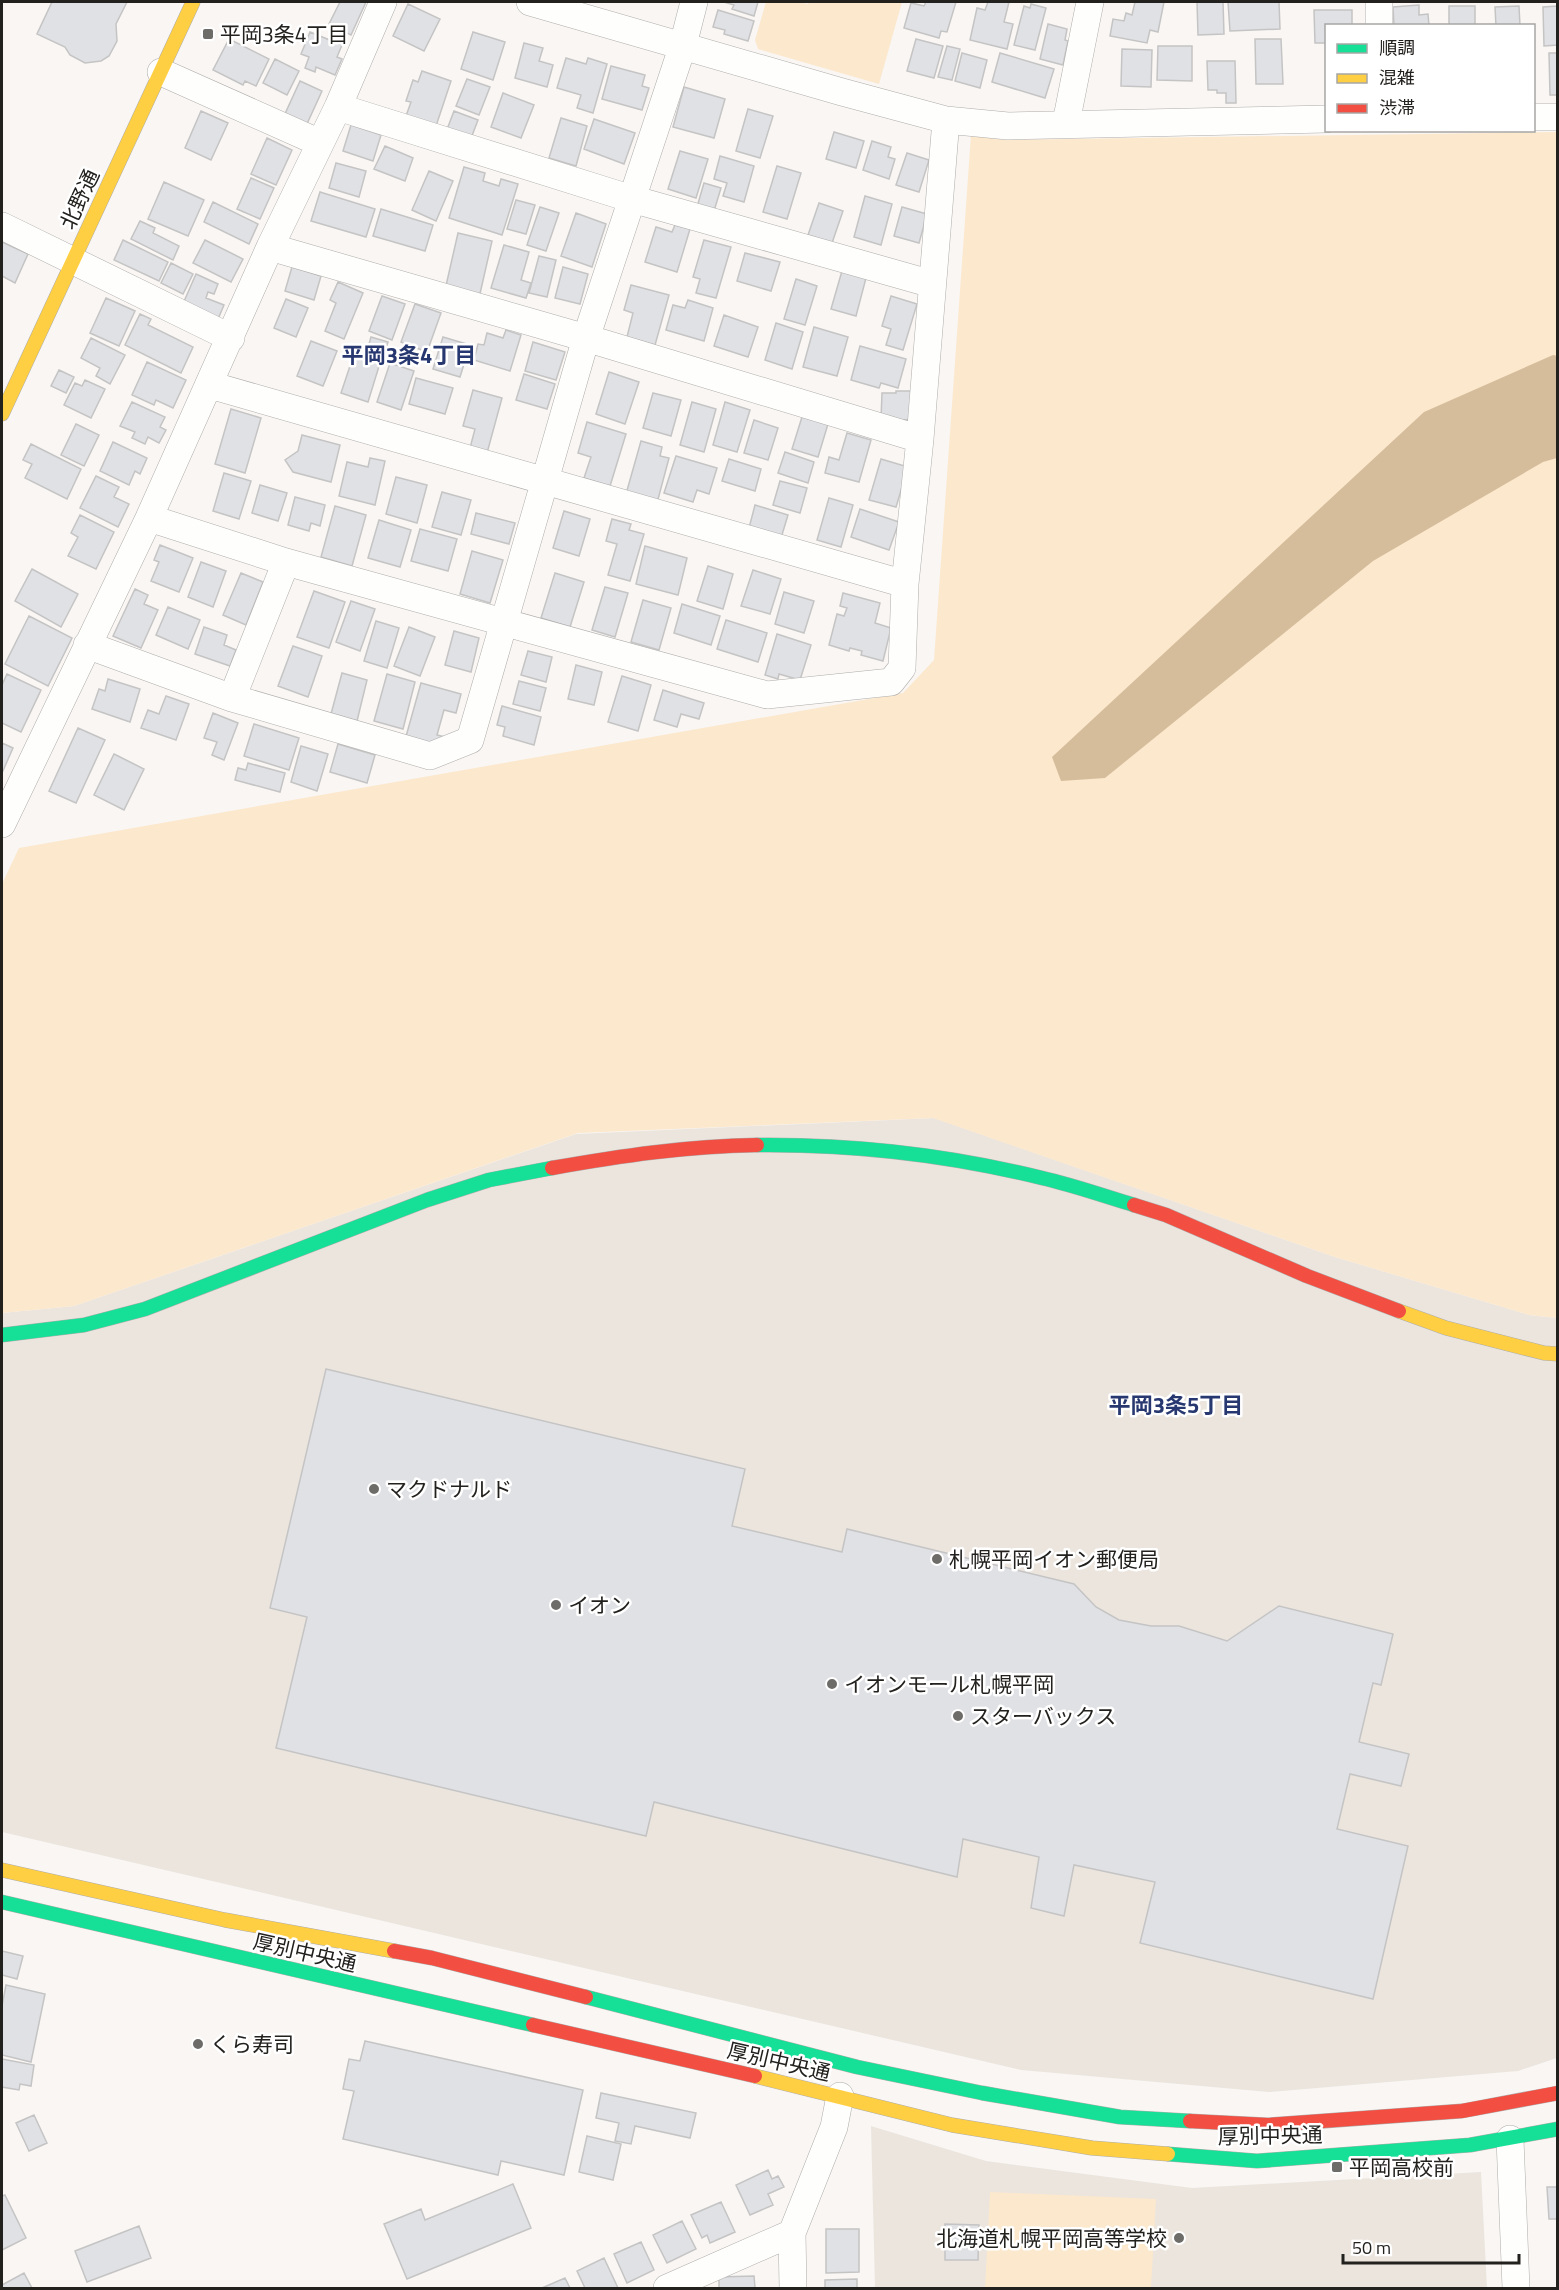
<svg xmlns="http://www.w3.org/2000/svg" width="1559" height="2290" font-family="'Titillium Web','Noto Sans JP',sans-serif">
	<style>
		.built { fill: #ebe5de }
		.green { fill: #fce8cd }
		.water { fill: #d5bd9c }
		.building { fill: #e0e1e5; stroke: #c5c4c4; stroke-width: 1.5 }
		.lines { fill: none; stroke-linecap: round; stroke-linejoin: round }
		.street-casing { stroke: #afadab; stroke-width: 28 }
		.fast-casing { stroke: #afadab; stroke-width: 15 }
		.slow-casing { stroke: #afadab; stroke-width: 15 }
		.jam-casing { stroke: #afadab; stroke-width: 15 }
		.street { stroke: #fefefd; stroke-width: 27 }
		.fast { stroke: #16e098; stroke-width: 14 }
		.slow { stroke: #ffcf43; stroke-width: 14 }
		.jam { stroke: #f24e42; stroke-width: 14 }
		.poi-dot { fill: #6e6c69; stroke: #fff; stroke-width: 2 }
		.labels { text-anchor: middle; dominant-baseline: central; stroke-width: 5; stroke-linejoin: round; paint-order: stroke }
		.poi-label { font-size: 21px; fill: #23211e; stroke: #fff; text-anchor: start }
		.street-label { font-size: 21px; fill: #23211e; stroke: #fff }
		.neighbourhood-label { font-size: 22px; font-weight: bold; fill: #273770; stroke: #fff }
	</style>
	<rect width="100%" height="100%" fill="#f9f6f3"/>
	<path class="built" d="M934,1118L1335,1257L1529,1315L1557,1318V2058L1518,2071L1269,2092L1021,2070L2,1832V1313L74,1306L576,1134Z
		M871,2126L986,2161L1192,2188L1481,2172L1487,2288H875Z"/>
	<path class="green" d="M766,2H798L808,4L809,2H902L879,84L758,49L755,40Z
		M1557,132V1318L1529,1315L1335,1257L933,1118L578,1133L74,1306L2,1313V884L19,848L903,693L934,660L971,135L1004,140Z
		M990,2192L1156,2199L1151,2288H985Z"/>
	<path class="water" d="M1553,355L1558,356L1557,458L1543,462L1373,561L1105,778L1061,781L1052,757L1424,412Z"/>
	<path class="building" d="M52,2H127L116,24L117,41L109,56L101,61L85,63L70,55L65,47L37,34Z
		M340,2H366L351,35L329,24Z
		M724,2H758L754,16L732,9L734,5Z
		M926,2H956L947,32L941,31L939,38L904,28L911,3L924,6Z
		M988,2H1009L1004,22L1013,24L1007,49L970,40L977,8L985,10Z
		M1135,2H1164L1158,32L1150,30L1147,43L1110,36L1113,19L1124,21L1126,13L1132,15Z
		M1197,2H1223L1224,34L1198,35Z
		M1228,2H1279L1280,29L1230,31Z
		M408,4L440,19L424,51L393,36Z
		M1031,4L1046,8L1035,50L1014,45L1024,6L1030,8Z
		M1419,5V15L1428,14L1429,26H1394L1393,7Z
		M1449,6H1475V26H1449Z
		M1519,6L1520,26H1496L1495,7Z
		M1558,6V45L1544,46L1543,7Z
		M718,10L754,21L748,41L724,34L725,30L713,27Z
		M1314,10H1352V26H1326V51V43H1315Z
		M1048,24L1067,29L1065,40L1068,41L1063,65L1040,59Z
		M310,32L342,45L337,57L342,59L335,75L316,67L315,72L305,68L309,57L301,54Z
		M473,32L505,42L493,80L461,69Z
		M229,39L269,59L256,86L245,81L243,85L213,70Z
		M916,39L943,46L934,78L907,71Z
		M1255,39H1281L1283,84H1256Z
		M524,43L543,48L539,61L553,65L547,87L515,78Z
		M947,46L960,49L952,80L938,77Z
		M1158,46H1192V81L1157,80Z
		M1122,49L1152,50L1151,87L1121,86Z
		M962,53L987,60L980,88L955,81Z
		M1000,53L1054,69L1045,98L992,82Z
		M1549,53H1558V95H1550Z
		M566,58L586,64L588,58L607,64L593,113L577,108L581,95L557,88Z
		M275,59L299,71L287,95L263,83Z
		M1207,61H1235L1236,103H1226V93H1217V90H1208Z
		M611,66L645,75L642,86L649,88L642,110L602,99Z
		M422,71L451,81L436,126L406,116L411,102L406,101L413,80L418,82Z
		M467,79L490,87L479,115L456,106Z
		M300,81L322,91L306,126L284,116Z
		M684,87L725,99L714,138L673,127Z
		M503,93L534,105L521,138L491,127Z
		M748,109L773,116L760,158L736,151Z
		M201,111L228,123L211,160L185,148Z
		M454,111L478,120L470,141L446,132Z
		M561,118L587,126L576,166L549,158Z
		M594,119L635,133L624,164L584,149Z
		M351,125L381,135L373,161L343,151Z
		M834,132L864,141L856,168L826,159Z
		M267,138L292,150L276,185L251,174Z
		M872,141L891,147L888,157L895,159L889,179L863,170Z
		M385,146L413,158L405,181L374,169Z
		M680,151L708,159L696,198L668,189Z
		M907,153L929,160L919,192L896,185Z
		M720,156L754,166L744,202L723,196L727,183L714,179Z
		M336,163L366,171L359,197L329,188Z
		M777,166L801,173L787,219L763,212Z
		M464,167L485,173L483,181L499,186L501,179L518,184L502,235L449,218Z
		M429,171L453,181L436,221L412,210Z
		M251,178L274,188L260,219L237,209Z
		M164,182L204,200L188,236L148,219Z
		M704,183L721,188L714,211L697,207Z
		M320,192L375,209L366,237L311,221Z
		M865,196L892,204L881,245L854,237Z
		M516,200L535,205L526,234L507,229Z
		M213,202L258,224L249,244L204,222Z
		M819,203L843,211L832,243L808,235Z
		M540,207L559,213L546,251L527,245Z
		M902,207L927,214L919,243L894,236Z
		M381,209L433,225L425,251L373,236Z
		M576,213L606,224L592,267L561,256Z
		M140,221L155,228L153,233L179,246L173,260L131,239Z
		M675,225L690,229L677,272L645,262L656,227L672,232Z
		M458,233L492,241L479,298L445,290Z
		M123,240L168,262L159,281L114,260Z
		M205,240L243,259L231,282L193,263Z
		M704,240L731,247L716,298L696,293L700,279L693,277Z
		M2,242L28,254L15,283L2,276Z
		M504,245L529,252L521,280L531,283L526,298L491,288Z
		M745,253L780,262L771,291L737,281Z
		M539,256L556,260L547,297L529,293Z
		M171,263L193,274L183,294L161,283Z
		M292,267L321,276L314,300L285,291Z
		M563,267L588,274L580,304L555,298Z
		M842,271L866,278L856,316L831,309Z
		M196,274L218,284L214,294L208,292L206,298L224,305L218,319L182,306Z
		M796,279L817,286L805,325L784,319Z
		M338,282L363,293L344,339L325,331L336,303L330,300Z
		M631,285L669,295L655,345L627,337L633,313L624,310Z
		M382,296L405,304L392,340L369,331Z
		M891,296L917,304L903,350L886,345L891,329L882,326Z
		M106,298L135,311L119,346L90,333Z
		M286,299L308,308L296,337L274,328Z
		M688,300L713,308L704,341L666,330L673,305L685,308Z
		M415,304L441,313L427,352L401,342Z
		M140,314L151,319L148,325L193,347L181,373L125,345Z
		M724,315L758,327L748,357L714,346Z
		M776,323L803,332L792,369L765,360Z
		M814,327L848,337L837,376L803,367Z
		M506,330L521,335L510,371L474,360L478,344L484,345L487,333L503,338Z
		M371,337L388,342L383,357L367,351Z
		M443,337L470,345L460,377L433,369Z
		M91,338L125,355L110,384L96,376L100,368L81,358Z
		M311,341L337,351L323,386L297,376Z
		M533,342L565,352L556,380L525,371Z
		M860,346L906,359L898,388L881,383L879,388L851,380Z
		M354,354L380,363L368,402L341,393Z
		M147,362L186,380L173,408L156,400L154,405L132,395Z
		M390,363L414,371L401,410L377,402Z
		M59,370L74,377L66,393L51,386Z
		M609,372L639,382L625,424L596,414Z
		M524,374L555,384L547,409L516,400Z
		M416,378L453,388L445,414L409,404Z
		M85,380L105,389L91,418L64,405L75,383L82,386Z
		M473,390L502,398L487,453L470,448L475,429L463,426Z
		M896,391H911L910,420L881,419L882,393H896Z
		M653,393L681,400L671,436L643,428Z
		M132,402L165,417L160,427L166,430L159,443L148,437L145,444L132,438L135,432L120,426Z
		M692,402L716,409L704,452L680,445Z
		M725,402L750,410L737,452L713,445Z
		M231,409L261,418L245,473L215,464Z
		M802,417L828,424L818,457L792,449Z
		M754,420L778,428L768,460L744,453Z
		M587,422L626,434L610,486L584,478L591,457L578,453Z
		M76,424L99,435L84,466L61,455Z
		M847,433L871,440L859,482L825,473L829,457L839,460Z
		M302,435L340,445L331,482L293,472L285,460L298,451Z
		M641,441L662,447L660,456L669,458L657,503L626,494Z
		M113,442L147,458L140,474L135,471L129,485L100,471Z
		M31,444L81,469L67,499L25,478L32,464L23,460Z
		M785,452L814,462L808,483L778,473Z
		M676,456L717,468L709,494L697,490L693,502L664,493Z
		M370,458L385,461L375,505L339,496L347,462L368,467Z
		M729,459L761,469L755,491L722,481Z
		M881,459L908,467L896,507L869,500Z
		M224,473L251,481L239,519L213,511Z
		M96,476L119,487L114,497L129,504L118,527L80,508Z
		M396,477L427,485L417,523L386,514Z
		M780,481L807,488L800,513L773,505Z
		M260,485L287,493L278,521L252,513Z
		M442,492L471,500L461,535L432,527Z
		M295,497L325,505L320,526L311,523L309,531L288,525Z
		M829,498L853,505L841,547L817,540Z
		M755,505L788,515L781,538L749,528Z
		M335,506L366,515L352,566L321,557Z
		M860,509L899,522L889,550L851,537Z
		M564,511L590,519L579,556L553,548Z
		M476,513L515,523L509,544L471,534Z
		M80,515L114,532L96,569L68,556L78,537L71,533Z
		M612,519L631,524L629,530L644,534L630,581L608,575L617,544L606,541Z
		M379,520L411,530L400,567L368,558Z
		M420,529L457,539L448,571L411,561Z
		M160,545L193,558L179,592L151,581L159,562L154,560Z
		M645,546L687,558L678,595L636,584Z
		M472,551L503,560L490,603L460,594Z
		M201,562L226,571L213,607L188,597Z
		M708,566L733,574L723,609L697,601Z
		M32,569L78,594L61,627L15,601Z
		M753,570L781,579L770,614L741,606Z
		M241,573L263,582L246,625L223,615Z
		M555,573L584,582L570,627L541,618Z
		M605,587L628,593L615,637L592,630Z
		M135,589L148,595L144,604L158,610L141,648L113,636Z
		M314,591L345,602L329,648L297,637Z
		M784,592L814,601L804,633L775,624Z
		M843,593L880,603L875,623L891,628L883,661L861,655L862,651L850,648L849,651L829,645L837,614L844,616L847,608L840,606Z
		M643,600L671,608L659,650L631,642Z
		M351,601L375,609L360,651L336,642Z
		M682,604L720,616L711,645L674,633Z
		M168,607L200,620L188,649L156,635Z
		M29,616L72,638L48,686L5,664Z
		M726,620L767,633L758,662L717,649Z
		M376,621L399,628L387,668L364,661Z
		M204,627L227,635L224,645L236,650L230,666L195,654Z
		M409,627L435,637L420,676L394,666Z
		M454,631L479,638L471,672L445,665Z
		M777,634L811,645L800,680L779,674L778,679L765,675Z
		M293,646L322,656L308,697L278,686Z
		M528,651L552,657L546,682L521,675Z
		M576,665L602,672L594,705L568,699Z
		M342,673L367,680L357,721L331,714Z
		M7,674L41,690L21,732L2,723V685Z
		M387,674L415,682L403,729L374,721Z
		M622,676L651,685L638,731L608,722Z
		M108,679L140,689L130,722L92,709L99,689L105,691Z
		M519,681L546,688L540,711L513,704Z
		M421,683L461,694L456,713L444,710L437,735L449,738L437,749L405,740Z
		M663,690L704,703L699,719L681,714L677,727L654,720Z
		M166,696L189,704L176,740L141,728L148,710L159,714Z
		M502,706L541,717L534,745L503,736L505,727L497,725Z
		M213,713L238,723L224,760L212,755L217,742L204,738Z
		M254,724L299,738L289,770L244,756Z
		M78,728L105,740L76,803L49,791Z
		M2,743L13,748L2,773Z
		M338,744L375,755L367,783L330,772Z
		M301,746L328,754L317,791L291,782Z
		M114,754L144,769L124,810L94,795Z
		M248,763L285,773L280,792L235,780L238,768L246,770Z
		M326,1369L745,1469L732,1526L842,1552L847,1529L1074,1584L1096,1607L1119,1620L1151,1626H1179L1227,1641L1279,1606L1393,1634L1381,1685L1373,1683L1359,1742L1409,1754L1401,1786L1350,1774L1337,1829L1408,1846L1373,1999L1140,1943L1155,1882L1074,1865L1064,1916L1031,1908L1039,1857L963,1839L957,1877L654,1802L646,1836L276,1748L307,1617L270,1608Z
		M2,1951L23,1956L17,1979L2,1975Z
		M6,1985L45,1994L31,2062L2,2055V2006Z
		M365,2041L583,2090L564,2175L501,2161L498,2175L343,2139L354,2091L343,2089L349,2059L360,2061Z
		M2,2059L34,2065L31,2086L20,2084L19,2090L2,2087Z
		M601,2093L696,2113L690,2138L635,2126L631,2144L615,2141L619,2123L596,2118Z
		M34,2115L47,2143L29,2151L16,2123Z
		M587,2136L621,2144L613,2180L579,2172Z
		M768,2170L772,2179L778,2176L784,2187L768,2194L773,2205L750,2215L736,2185Z
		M513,2184L531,2228L407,2279L384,2224L421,2209L425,2220Z
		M1547,2187H1558V2219H1549Z
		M5,2195L26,2238L2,2250V2196Z
		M721,2202L735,2232L710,2243L707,2235L702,2238L691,2215Z
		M682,2221L696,2249L667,2263L653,2235Z
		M945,2224L979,2225L978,2260H945Z
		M139,2226L151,2258L87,2282L75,2251Z
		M826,2229H859V2272L826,2273Z
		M641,2242L654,2270L627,2283L614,2254Z
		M604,2258L618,2288H585L577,2271Z
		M24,2273L32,2288H2V2285Z
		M754,2276L755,2288H719V2277Z
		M565,2278L570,2288H542Z
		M857,2279V2288H825V2280Z"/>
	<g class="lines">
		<defs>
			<path id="street" d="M530,2L842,92L946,120L1008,126L1326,119
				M1379,2V26
				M161,72L320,143
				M338,107L632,199L932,284
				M1534,117H1558
				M1066,123L1090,2
				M2,226L231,338
				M270,247L586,338L920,439
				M210,385L905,584
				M149,518L286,562L767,695L891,682L902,668L905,584L920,439L946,120
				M87,645L232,698L430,756L470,740L586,338L683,45L694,2
				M232,698L286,562
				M2,824L149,518L270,247L338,107L383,2
				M1510,2139L1516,2288
				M667,2288L792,2233
				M793,2288L792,2233L834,2127L840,2096"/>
			<path id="fast" d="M757,1145C853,1144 949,1155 1042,1178C1073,1185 1104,1196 1134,1205
				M2,1335L84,1325L145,1309L427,1200L489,1180L552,1168
				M2,1902L533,2025
				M586,1997L857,2067L982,2093L1120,2117L1190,2121
				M1168,2154L1257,2161L1470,2145L1558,2129"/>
			<path id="slow" d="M2,414L193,2
				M1399,1311L1446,1328L1544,1353L1558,1354
				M2,1870L225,1920L394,1951
				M755,2076L952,2125L1092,2148L1168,2154"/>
			<path id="jam" d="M552,1168C620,1156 687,1146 757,1145
				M1134,1205L1166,1215L1307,1276L1399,1311
				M394,1951L432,1958L586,1997
				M533,2025L755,2076
				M1190,2121L1268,2125L1462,2111L1558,2093"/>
		</defs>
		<use href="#street" class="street-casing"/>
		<use href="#fast" class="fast-casing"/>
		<use href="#slow" class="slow-casing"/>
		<use href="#jam" class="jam-casing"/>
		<use href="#street" class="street"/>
		<use href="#fast" class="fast"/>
		<use href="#slow" class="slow"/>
		<use href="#jam" class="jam"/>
	</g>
	<g class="poi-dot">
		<rect x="202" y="28" width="12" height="12" rx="3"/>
		<circle cx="374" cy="1489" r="6"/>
		<circle cx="937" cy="1559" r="6"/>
		<circle cx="556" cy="1605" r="6"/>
		<circle cx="832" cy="1684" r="6"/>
		<circle cx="958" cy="1716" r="6"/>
		<circle cx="198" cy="2044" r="6"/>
		<rect x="1331" y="2161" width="12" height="12" rx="3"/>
		<circle cx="1179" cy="2238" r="6"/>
	</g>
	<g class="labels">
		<g class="poi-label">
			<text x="220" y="34">平岡3条4丁目</text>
			<text x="386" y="1489">マクドナルド</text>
			<text x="949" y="1559">札幌平岡イオン郵便局</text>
			<text x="568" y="1605">イオン</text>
			<text x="844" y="1684">イオンモール札幌平岡</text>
			<text x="970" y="1716">スターバックス</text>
			<text x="210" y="2044">くら寿司</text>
			<text x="1349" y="2167">平岡高校前</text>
			<text x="1167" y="2238" text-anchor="end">北海道札幌平岡高等学校</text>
		</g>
		<g class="street-label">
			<text transform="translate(79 199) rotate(-65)">北野通</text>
			<text transform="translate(305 1952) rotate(13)">厚別中央通</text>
			<text transform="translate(779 2061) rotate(13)">厚別中央通</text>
			<text transform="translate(1270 2135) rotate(-1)">厚別中央通</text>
		</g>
		<g class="neighbourhood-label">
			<text x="409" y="355">平岡3条4丁目</text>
			<text x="1176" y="1405">平岡3条5丁目</text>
		</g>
	</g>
	<rect width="1559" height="2290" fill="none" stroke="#23211e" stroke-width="6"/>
	<rect x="1325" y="24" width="210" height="108" fill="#ffffff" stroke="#a7a6a5" stroke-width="1.5"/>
	<rect x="1337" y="44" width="30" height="9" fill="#16e098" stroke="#a7a6a5" stroke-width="1.5"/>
	<text x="1379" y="54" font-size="18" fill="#23211e">順調</text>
	<rect x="1337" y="74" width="30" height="9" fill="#ffcf43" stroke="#a7a6a5" stroke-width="1.5"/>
	<text x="1379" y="84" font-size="18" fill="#23211e">混雑</text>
	<rect x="1337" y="104" width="30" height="9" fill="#f24e42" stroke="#a7a6a5" stroke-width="1.5"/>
	<text x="1379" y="114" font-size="18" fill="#23211e">渋滞</text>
	<path d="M1343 2254v9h176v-9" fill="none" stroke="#23211e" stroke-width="3"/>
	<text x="1352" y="2254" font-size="18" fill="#23211e" stroke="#ffffff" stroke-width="4.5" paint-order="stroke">50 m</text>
</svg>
